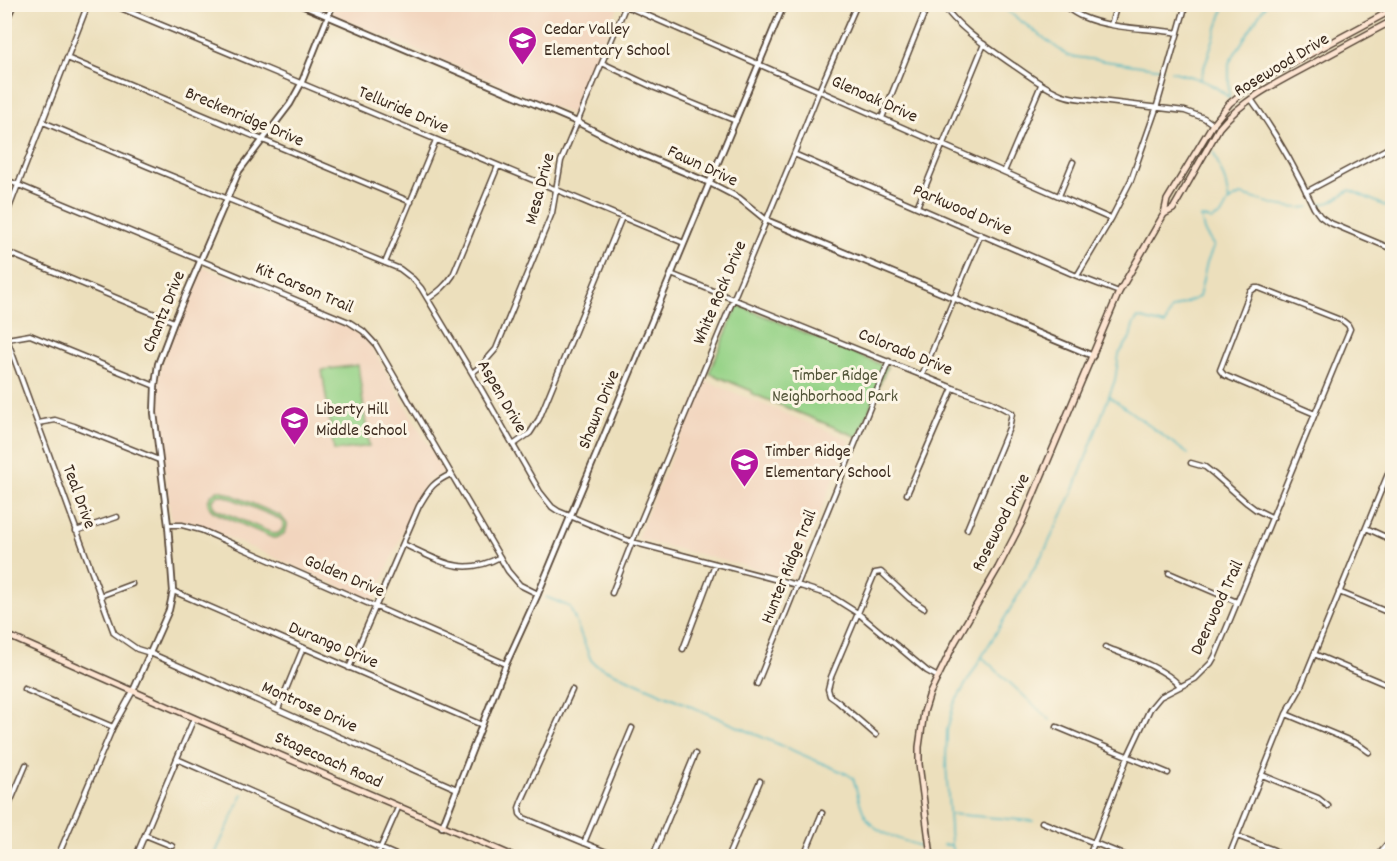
<svg xmlns="http://www.w3.org/2000/svg" width="1397" height="861" font-family="Dekko,sans-serif">
	<style>
		.built { fill: #f2d5be }
		.green { fill: #97d388; stroke: #697e53; stroke-width: 1.5; fill-rule: evenodd }
		.lines { fill: none; stroke-linecap: round; stroke-linejoin: round }
		.stream { stroke: #47b5c1; stroke-width: 1.5 }
		.minor-casing { stroke: #564536; stroke-width: 7 }
		.tertiary-casing { stroke: #564536; stroke-width: 8 }
		.secondary-casing { stroke: #564536; stroke-width: 8 }
		.minor { stroke: #fff; stroke-width: 4 }
		.tertiary { stroke: #fff; stroke-width: 4.5 }
		.secondary { stroke: #fde4d1; stroke-width: 5 }
		.labels { text-anchor: middle; dominant-baseline: central; stroke-width: 6; stroke-linejoin: round; paint-order: stroke }
		.poi-label { font-size: 18px; fill: #3b2a1e; stroke: #fcf5e5; text-anchor: start }
		.street-label { font-size: 18px; fill: #3b2a1e; stroke: #fcf5e5 }
		.park-label { font-size: 18px; fill: #525438; stroke: #fcf5e5 }
	</style>
	<rect width="100%" height="100%" fill="#fcf5e5"/>
	<filter id="ink" filterUnits="userSpaceOnUse"><feTurbulence type="fractalNoise" baseFrequency=".0167" numOctaves="2"/><feDisplacementMap in="SourceGraphic" scale="12" xChannelSelector="R" yChannelSelector="G"/><feConvolveMatrix kernelMatrix="1 2 1 2 8 2 1 2 1" color-interpolation-filters="sRGB"/></filter>
	<filter id="wash" filterUnits="userSpaceOnUse"><feTurbulence type="fractalNoise" baseFrequency=".008" numOctaves="4" result="noise"/><feDisplacementMap in="SourceGraphic" scale="24" xChannelSelector="R" yChannelSelector="G"/><feGaussianBlur stdDeviation="1.35" result="paint"/><feColorMatrix in="noise" values="0 0 0 0 0 0 0 0 0 0 0 0 0 0 0 0 0 1.4 0 .05"/><feComposite in="paint" operator="in"/></filter>
	<g filter="url(#wash)">
		<rect width="100%" height="100%" fill="#ecdfbc"/>
		<path class="built" d="M336,4H619V5L573,115L331,14Z
			M203,267L346,325L359,334L371,346L444,472L429,481L421,490L374,601L192,522L171,520L158,419L157,391L160,369L165,354Z
			M704,380L850,440L793,578L638,539V535Z"/>
		<path class="green" d="M738,305L887,367L858,437L751,393L752,391L709,373Z
			M358,365L369,446L334,451L322,370Z
			M218,490L223,491L281,516L287,524C287,533 282,537 273,538L214,512C204,504 208,496 218,490ZM218,495H223L278,518L283,523V528L279,533L274,534L216,509L213,506L212,501Z"/>
		<g class="lines">
			<path class="stream" d="M998,4L1068,56L1163,69
				M1171,71C1193,77 1211,81 1228,97
				M1200,80L1225,4
				M1229,98V63L1266,4
				M1229,201L1241,195C1262,200 1287,211 1309,207
				M1317,205L1331,202L1350,190L1392,209
				M1109,396L1188,454
				M546,597L570,607L591,660L596,665L847,774L853,778C857,790 859,804 865,815C874,834 901,839 919,846
				M983,658L1050,720
				M950,814L1033,821
				M943,845H951
				M214,856L243,794
				M954,856L951,845L946,763L947,730L954,704L1046,548L1073,492L1115,380L1119,354L1130,338L1133,325L1138,318L1165,325L1171,309L1199,297L1207,262L1214,246L1204,231L1201,217L1212,220L1222,214L1229,201L1225,181L1213,151"/>
		</g>
	</g>
	<g filter="url(#ink)">
		<g class="lines">
			<defs>
				<path id="minor" d="M111,4L684,243
					M942,4C960,30 988,47 1013,65C1027,74 1040,85 1056,92C1065,97 1073,98 1083,99L1185,111L1204,118L1214,125
					M1062,4C1069,9 1075,14 1083,17C1110,29 1149,28 1178,33
					M626,6L1111,219
					M4,9L10,12
					M1111,25L1117,4
					M4,26L14,4
					M67,58L411,202
					M602,63L655,88L736,121
					M1251,99C1276,133 1296,169 1314,208L1320,216L1328,222L1392,249
					M882,118L928,4
					M43,122L147,166L400,269L413,279L421,288L472,373L540,492L552,507L558,511L632,542L797,585L829,595L859,614L927,671L938,677
					M794,154L1077,276L1119,292
					M1004,172L1041,85
					M4,179L349,322L363,331L376,345L508,571L520,585L538,594
					M1306,192L1392,146
					M1059,196L1073,162
					M917,207L984,44
					M4,221L88,4
					M4,251L174,322
					M385,263L436,140
					M671,274L953,388L991,402L1012,413L1009,428L967,529
					M1077,276L1111,219L1131,180L1156,109L1186,4
					M428,299C438,292 446,286 453,275L498,166
					M4,331L114,633L137,649L150,653L457,789
					M7,339L30,335L155,386
					M472,373L482,365L496,349L552,213L561,161L626,5
					M922,375L981,234
					M38,423L55,420L74,426L159,460
					M513,445L530,433L539,419L622,217
					M1191,463L1205,467L1214,474L1247,503L1255,509L1273,518
					M907,494L953,388
					M168,525H182L201,530L506,664
					M1366,528L1392,540
					M76,531L117,517
					M403,544C439,560 462,578 500,557
					M1169,573L1237,602
					M173,591L482,725
					M1339,592L1392,614
					M612,593L632,542L794,154L819,91L857,4
					M100,596L132,584
					M1105,647C1128,656 1165,668 1180,686
					M683,649L715,564
					M1314,654L1392,687
					M349,668L419,506C430,488 432,483 451,474
					M757,684L797,585L889,361
					M24,689L113,727
					M572,690L522,800L519,808L520,814L524,818L616,856
					M278,709L303,648
					M1286,714L1358,744L1369,752
					M1057,727L1168,773
					M876,735L837,701L830,696L828,689L831,677L875,573L881,572L909,598L924,608
					M177,759L398,856
					M1262,775L1318,798L1328,806
					M4,817L26,765
					M1042,822L1127,856
					M145,835L172,846
					M1237,836L1274,850L1282,856
					M584,843L632,728
					M58,856L113,727L133,691
					M136,856L194,718
					M377,856L398,808
					M653,856L695,754
					M728,856L760,781
					M804,856L822,813
					M1089,856L1128,756L1150,709L1160,697L1195,679L1211,663L1215,656L1350,329L1348,325L1343,321L1259,288H1255L1250,292L1220,370L1224,375L1315,414
					M1229,856L1286,714L1299,691L1392,464
					M1377,856L1392,838"/>
				<path id="tertiary" d="M299,4L577,122L636,152L710,183L739,198L766,220L1093,356
					M133,691L169,610L173,591L168,525L154,413L155,386L158,364L174,322L239,171L290,104L301,84L333,4
					M442,827L506,664L538,594L784,4"/>
				<path id="secondary" d="M1164,214L1173,209L1219,128C1243,99 1278,82 1310,65C1338,50 1365,35 1392,21
					M4,634L194,718L513,856
					M931,856L919,764V747L924,712L930,693L955,642L998,568L1022,522L1119,292L1164,214L1167,200L1213,124L1230,103L1246,90L1271,75L1392,10"/>
			</defs>
			<use href="#minor" class="minor-casing"/>
			<use href="#tertiary" class="tertiary-casing"/>
			<use href="#secondary" class="secondary-casing"/>
			<use href="#minor" class="minor"/>
			<use href="#tertiary" class="tertiary"/>
			<use href="#secondary" class="secondary"/>
		</g>
	</g>
	<defs>
		<symbol id="school-pin" viewBox="-11 -11 22 30"><path d="M0 17L-7.5 6A9.5 9.5 0 1 1 7.5 6Z" fill="#b5179e" stroke="#fcf5e5"/><path d="M0-5L7-2L0 1L-7-2ZM-4 1L0 2.5L4 1V4Q0 6-4 4Z" fill="#fff"/></symbol>
	</defs>
	<g fill-rule="evenodd">
		<use href="#school-pin" x="506" y="24" width="33" height="45"/>
		<use href="#school-pin" x="278" y="404" width="33" height="45"/>
		<use href="#school-pin" x="728" y="446" width="33" height="45"/>
	</g>
	<g class="labels">
		<g class="poi-label">
			<text x="544" y="30">Cedar Valley<tspan x="544" dy="21">Elementary School</tspan></text>
			<text x="316" y="410">Liberty Hill<tspan x="316" dy="21">Middle School</tspan></text>
			<text x="765" y="452">Timber Ridge<tspan x="765" dy="21">Elementary School</tspan></text>
		</g>
		<g class="street-label">
			<text transform="translate(1282 66) rotate(-31)">Rosewood Drive</text>
			<text transform="translate(874 100) rotate(24)">Glenoak Drive</text>
			<text transform="translate(403 111) rotate(23)">Telluride Drive</text>
			<text transform="translate(244 118) rotate(23)">Breckenridge Drive</text>
			<text transform="translate(702 167) rotate(25)">Fawn Drive</text>
			<text transform="translate(541 189) rotate(-75)">Mesa Drive</text>
			<text transform="translate(962 211) rotate(23)">Parkwood Drive</text>
			<text transform="translate(304 289) rotate(23)">Kit Carson Trail</text>
			<text transform="translate(721 293) rotate(-67)">White Rock Drive</text>
			<text transform="translate(165 312) rotate(-68)">Chantz Drive</text>
			<text transform="translate(905 353) rotate(22)">Colorado Drive</text>
			<text transform="translate(501 397) rotate(60)">Aspen Drive</text>
			<text transform="translate(600 410) rotate(-68)">Shawn Drive</text>
			<text transform="translate(78 497) rotate(70)">Teal Drive</text>
			<text transform="translate(1002 523) rotate(-63)">Rosewood Drive</text>
			<text transform="translate(790 567) rotate(-68)">Hunter Ridge Trail</text>
			<text transform="translate(344 577) rotate(23)">Golden Drive</text>
			<text transform="translate(1218 608) rotate(-65)">Deerwood Trail</text>
			<text transform="translate(333 646) rotate(23)">Durango Drive</text>
			<text transform="translate(309 708) rotate(24)">Montrose Drive</text>
			<text transform="translate(328 761) rotate(24)">Stagecoach Road</text>
		</g>
		<g class="park-label">
			<text x="835" y="376">Timber Ridge<tspan x="835" dy="21">Neighborhood Park</tspan></text>
		</g>
	</g>
	<rect width="1397" height="861" fill="none" stroke="#fcf5e5" stroke-width="24"/>
</svg>
